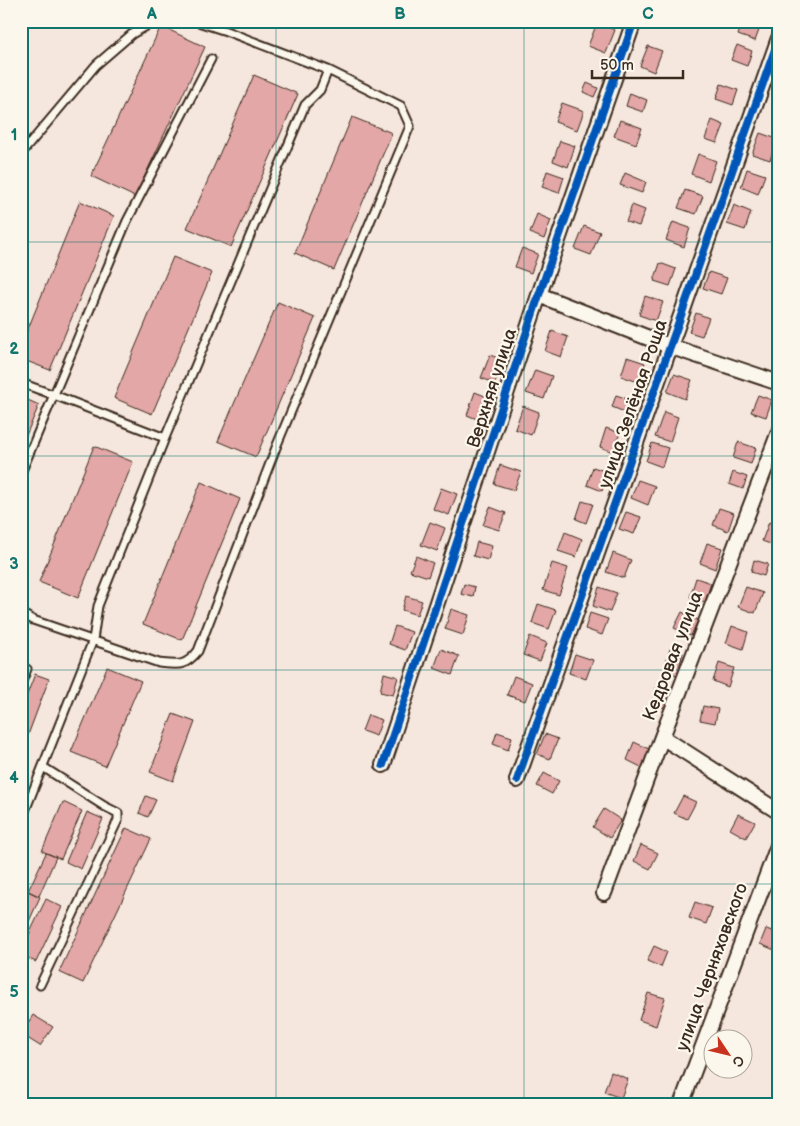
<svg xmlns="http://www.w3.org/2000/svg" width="800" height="1126" font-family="'Balsamiq Sans',sans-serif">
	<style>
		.building { fill: #e2a7a6; stroke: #3b2a1e }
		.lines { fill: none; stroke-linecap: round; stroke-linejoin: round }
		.service-casing { stroke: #3b2a1e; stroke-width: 11 }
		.minor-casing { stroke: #3b2a1e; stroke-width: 18 }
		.service { stroke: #fbf7ec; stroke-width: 7 }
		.minor { stroke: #fbf7ec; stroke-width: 14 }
		.cycleway-casing { stroke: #fbf7ec; stroke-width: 11 }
		.cycleway { stroke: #0057b8; stroke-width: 8 }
		.grid { fill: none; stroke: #0f766e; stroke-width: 1; stroke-opacity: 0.55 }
		.labels { text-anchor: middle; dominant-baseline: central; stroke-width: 4.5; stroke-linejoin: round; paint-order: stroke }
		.street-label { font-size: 18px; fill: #3b2a1e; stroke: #fbf7ec }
		.neatline { fill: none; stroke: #0f766e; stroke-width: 2 }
		.grid-label { font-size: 16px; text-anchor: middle; font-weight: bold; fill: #0f766e }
	</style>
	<rect width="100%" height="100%" fill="#f6e7de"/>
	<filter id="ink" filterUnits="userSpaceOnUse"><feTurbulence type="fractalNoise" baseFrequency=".02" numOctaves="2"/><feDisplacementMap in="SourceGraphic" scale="10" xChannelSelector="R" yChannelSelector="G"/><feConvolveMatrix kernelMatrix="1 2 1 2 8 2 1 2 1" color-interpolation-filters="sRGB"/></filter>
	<g filter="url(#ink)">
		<path class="building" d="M743,21L762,22L755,41L738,35Z
			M597,23L615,30L606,53L588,46Z
			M161,26L205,47L135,197L91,176Z
			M737,45L752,51L747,66L731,60Z
			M648,46L662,51L654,72L640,66Z
			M254,75L298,94L231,247L187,228Z
			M587,83L598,88L594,97L583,92Z
			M721,84L738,90L733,105L716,99Z
			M630,93L647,100L643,112L626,106Z
			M562,103L584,111L577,130L555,122Z
			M352,117L392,133L334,270L295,253Z
			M620,120L642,128L636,144L614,136Z
			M712,120L724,125L717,143L705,139Z
			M760,133L777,139L770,160L752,154Z
			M560,141L575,146L568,167L553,161Z
			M698,154L716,161L709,181L691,174Z
			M747,169L765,175L758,194L741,187Z
			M547,171L564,177L559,193L542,187Z
			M625,173L646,182L642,193L620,185Z
			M685,190L703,196L696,214L678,208Z
			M80,201L114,216L50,370L21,359V346Z
			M632,205L645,210L639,226L626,222Z
			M734,205L751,212L745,230L727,224Z
			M537,214L551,220L544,239L530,233Z
			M673,222L690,228L684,247L666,240Z
			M584,226L600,232L591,255L575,249Z
			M522,248L538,254L531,273L515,267Z
			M173,257L212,273L152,414L114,398Z
			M660,263L676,269L670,286L654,281Z
			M709,272L727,278L721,294L703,288Z
			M645,296L663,302L656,321L639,315Z
			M278,302L315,318L256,457L218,441Z
			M696,313L709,318L702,336L689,332Z
			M552,331L568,337L561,357L545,351Z
			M490,355L503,360L495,383L481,378Z
			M627,357L645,363L638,382L621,376Z
			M535,370L552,376L544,399L526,393Z
			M674,374L692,380L685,399L667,392Z
			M475,392L490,398L482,421L467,415Z
			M616,395L631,400L627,413L612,407Z
			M758,395L772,400L766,417L751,412Z
			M21,397L39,405L21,447Z
			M523,406L539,412L531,435L515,429Z
			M664,412L678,417L670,442L655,437Z
			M606,428L620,433L613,452L600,447Z
			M738,442L756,448L751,464L733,458Z
			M652,443L668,448L662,467L646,461Z
			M94,446L133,462L78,598L39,582Z
			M500,465L521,472L514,490L494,484Z
			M593,467L608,472L602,491L587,485Z
			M733,472L747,477L743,489L729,484Z
			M638,480L655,486L648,505L631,498Z
			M201,482L240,499L182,640L143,624Z
			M441,488L457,494L449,515L433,509Z
			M582,501L593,504L586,523L576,519Z
			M490,507L506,513L499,530L483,525Z
			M719,508L734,513L728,531L713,525Z
			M626,512L641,517L634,534L619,529Z
			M430,522L445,528L437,551L421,545Z
			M769,522L779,526V540L776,546L762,541Z
			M565,532L582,539L576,557L558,551Z
			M477,542L492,546L488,560L473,556Z
			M707,543L722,548L715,569L700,563Z
			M613,553L631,560L624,578L606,572Z
			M416,556L433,563L428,577L410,571Z
			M754,560L768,564L764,576L751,572Z
			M552,563L568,568L559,595L543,590Z
			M696,578L711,583L705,602L690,597Z
			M464,584L475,587L473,597L461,594Z
			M599,587L617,593L610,612L593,606Z
			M746,587L763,593L755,613L738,607Z
			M406,596L422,601L417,615L402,610Z
			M538,604L556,610L549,629L532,623Z
			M451,609L469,615L463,635L445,629Z
			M682,612L698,620L691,636L674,628Z
			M590,613L608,619L602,635L585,629Z
			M395,626L412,632L405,650L389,644Z
			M732,626L748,632L743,649L726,643Z
			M530,636L547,643L540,661L523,655Z
			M441,649L459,656L452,675L434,668Z
			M670,649L683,653L677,675L663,672Z
			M575,654L593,660L586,679L569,673Z
			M719,663L734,668L728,687L713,681Z
			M107,667L141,681L105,766L71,752Z
			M384,673L398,677L393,695L380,692Z
			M35,674L49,679L28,735L21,732V710Z
			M514,676L532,683L525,701L507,695Z
			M656,688L671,692L666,708L652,704Z
			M703,706L718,709L715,723L700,720Z
			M173,714L195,722L173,781L150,772Z
			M368,715L382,720L376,736L362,731Z
			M497,732L512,737L508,750L493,744Z
			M545,734L558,739L550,759L537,754Z
			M634,742L651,750L643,768L627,760Z
			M544,773L559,781L552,794L537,786Z
			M146,796L156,800L148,817L139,813Z
			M683,796L696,802L687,819L674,813Z
			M63,802L82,811L61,859L42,851Z
			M604,809L621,820L610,838L593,827Z
			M87,812L103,819L81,869L66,862Z
			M738,814L755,822L746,838L730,829Z
			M126,828L151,839L83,983L59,972Z
			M641,845L658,853L650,869L634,861Z
			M46,853L56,857L39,896L28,891Z
			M22,888L40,897L21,939V890Z
			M46,899L62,907L36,962L21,955V951Z
			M695,902L712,908L706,924L689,918Z
			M766,929L779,933V946L777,951L760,944Z
			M654,946L667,952L661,967L647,961Z
			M648,993L665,998L656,1026L639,1020Z
			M33,1015L53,1027L40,1046L21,1034Z
			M611,1072L628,1079L621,1098L604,1092Z
			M595,1099L615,1105H593Z"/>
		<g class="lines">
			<defs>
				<path id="service" d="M21,154L96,65L132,34L156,21
					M21,383L54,395L165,438
					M21,473L127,221L211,59
					M21,613L33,620L159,663C179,665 185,667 198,651L277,445L410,126L401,106L328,70L226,31L195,21
					M21,684L27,669
					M21,821L93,640L98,606L165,438L305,105L320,90L328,70
					M40,985L118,820V813L104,806L43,767"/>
				<path id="minor" d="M539,295L669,346L779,383
					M662,737L779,812
					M383,765L539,295L634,21
					M517,780L779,38
					M604,893L662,737L779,432
					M681,1105L779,843"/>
			</defs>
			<use href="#service" class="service-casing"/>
			<use href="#minor" class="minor-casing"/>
			<use href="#service" class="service"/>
			<use href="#minor" class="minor"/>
			<defs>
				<path id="cycleway" d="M383,765L539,295L634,21
					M517,780L779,38"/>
			</defs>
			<use href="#cycleway" class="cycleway-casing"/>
			<use href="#cycleway" class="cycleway"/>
		</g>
	</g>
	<path class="grid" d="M276,21V1105M524,21V1105M21,242H779M21,456H779M21,670H779M21,884H779"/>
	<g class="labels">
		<g class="street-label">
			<text transform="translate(492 388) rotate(-72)">Верхняя улица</text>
			<text transform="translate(633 404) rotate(-71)">улица Зелёная Роща</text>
			<text transform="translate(673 656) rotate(-69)">Кедровая улица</text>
			<text transform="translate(712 967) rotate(-70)">улица Черняховского</text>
		</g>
	</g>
	<rect width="800" height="1126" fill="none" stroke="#fbf7ec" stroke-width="55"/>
	<g transform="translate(728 1054) rotate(125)"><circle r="24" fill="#fbf7ec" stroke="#aea59a"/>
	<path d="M0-4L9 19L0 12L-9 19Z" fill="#c8321e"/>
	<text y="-8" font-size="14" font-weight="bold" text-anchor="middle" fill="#3b2a1e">С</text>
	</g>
	<path d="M592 70v8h91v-8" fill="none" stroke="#3b2a1e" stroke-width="2.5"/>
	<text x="600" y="70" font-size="15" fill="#3b2a1e" stroke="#fbf7ec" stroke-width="4" paint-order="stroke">50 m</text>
	<rect x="28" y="28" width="744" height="1070" class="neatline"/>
	<g class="grid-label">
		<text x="152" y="19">A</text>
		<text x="400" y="19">B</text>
		<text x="648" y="19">C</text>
		<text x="14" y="140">1</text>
		<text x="14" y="354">2</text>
		<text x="14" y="569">3</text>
		<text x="14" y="783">4</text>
		<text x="14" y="997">5</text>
	</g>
</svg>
